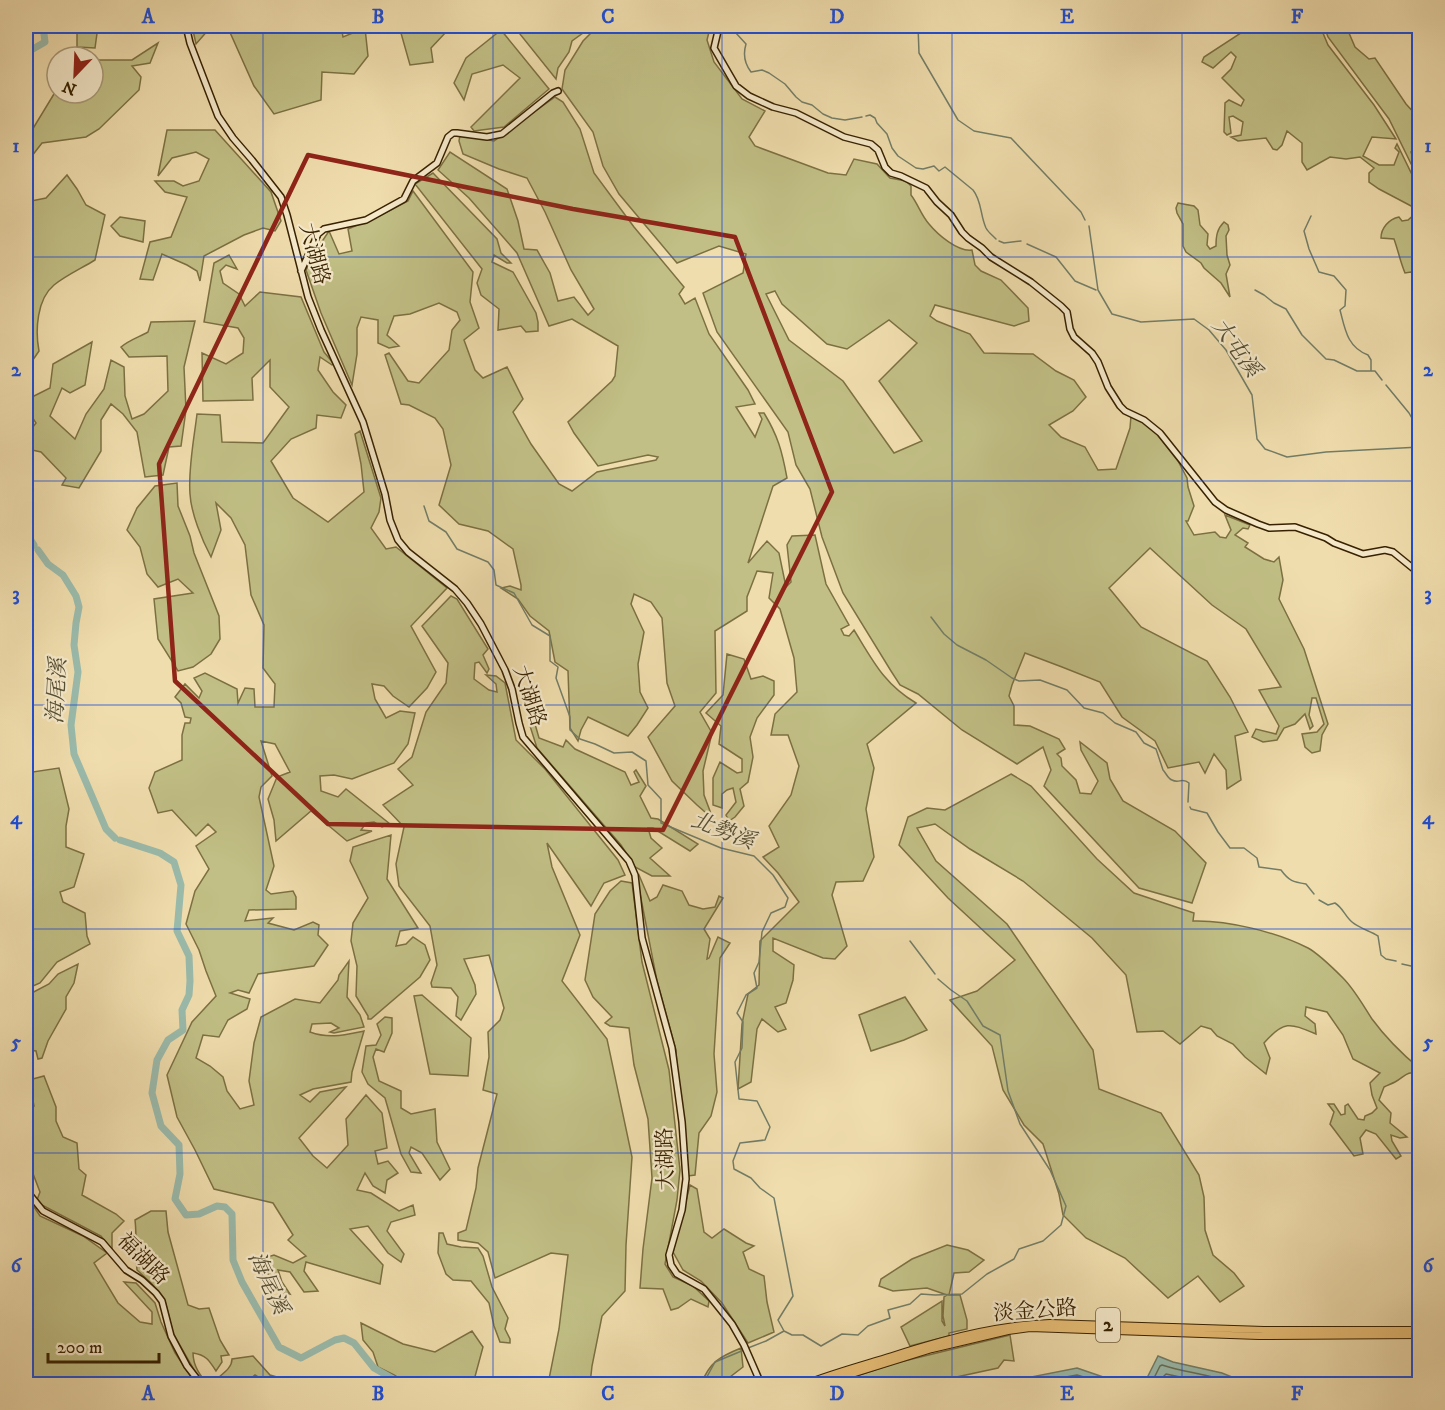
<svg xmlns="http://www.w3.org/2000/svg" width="1445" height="1410" font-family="'IM FELL DW Pica','Noto Serif TC',serif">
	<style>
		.green { fill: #c1bf85; stroke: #7c7042; stroke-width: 1.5; fill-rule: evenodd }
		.water { fill: #9abbac; stroke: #727d67; stroke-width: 1.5 }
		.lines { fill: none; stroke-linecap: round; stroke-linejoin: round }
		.shore { stroke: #686e56; stroke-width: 1.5 }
		.stream { stroke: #727d67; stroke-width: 1.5 }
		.river { stroke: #9abbac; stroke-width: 7 }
		.secondary-casing { stroke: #372100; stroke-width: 8 }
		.primary-casing { stroke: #372100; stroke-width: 8 }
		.secondary { stroke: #f5e9ca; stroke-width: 5 }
		.primary { stroke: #e8be76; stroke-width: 6 }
		.marked { fill: none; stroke: #8f2418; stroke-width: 4.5; stroke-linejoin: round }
		.grid { fill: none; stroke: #1d4ed8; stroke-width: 1.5; stroke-opacity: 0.55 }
		.labels { text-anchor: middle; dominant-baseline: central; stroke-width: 4.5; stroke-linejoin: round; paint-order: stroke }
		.shield { fill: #f5e9ca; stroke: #705d3d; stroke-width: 1.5 }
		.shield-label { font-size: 20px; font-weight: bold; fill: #372100 }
		.street-label { font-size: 21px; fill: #372100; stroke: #f5e9ca }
		.water-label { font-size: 22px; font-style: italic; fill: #554f34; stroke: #f5e9ca }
		.neatline { fill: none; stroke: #1d4ed8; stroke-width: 2 }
		.grid-label { font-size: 20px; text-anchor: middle; font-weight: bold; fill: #1d4ed8 }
	</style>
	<rect width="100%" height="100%" fill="#f0ddad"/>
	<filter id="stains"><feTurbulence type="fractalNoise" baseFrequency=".00333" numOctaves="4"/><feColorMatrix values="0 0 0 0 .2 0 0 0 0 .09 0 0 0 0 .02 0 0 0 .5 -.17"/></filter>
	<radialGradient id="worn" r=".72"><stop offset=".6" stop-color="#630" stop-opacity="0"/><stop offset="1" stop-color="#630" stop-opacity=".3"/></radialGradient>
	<path class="green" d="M77,26H98L95,48L77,47Z
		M192,26H341L343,37L365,28L368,56L354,74L322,72L321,100L274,114L254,86L228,28H210L196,44Z
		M399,26H454L447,31L431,48L433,62L410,65Z
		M511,26H581L583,33L572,41L569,52L558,68L556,79L516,29Z
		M620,26H698L709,32L707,40L714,62L742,99L765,111L749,137L755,146L828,173L846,175L854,159L877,164L890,178L906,181L911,186V195C918,204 921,215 929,224C938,235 958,252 972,250L975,265L981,271L1001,280L1028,308L1029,321L1014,326L935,305L930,316L937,321L970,334L984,353L1033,354L1056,371L1074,380L1086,397L1073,411L1049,425L1061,437L1085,447L1098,470L1116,469L1130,428L1131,416L1143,422L1154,430L1178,461L1187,478L1188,487L1194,506L1188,521H1186L1194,535L1215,532L1220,537L1226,538L1231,530L1225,515L1250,525L1248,529L1243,528L1235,535L1248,543L1245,547L1264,559L1274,562L1279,557L1283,580L1279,599L1304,649L1328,724L1322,735L1320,751L1312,753L1305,747L1302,734L1317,732L1324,724L1316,698H1312L1309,715L1313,726L1310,729L1305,714L1295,724L1284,728L1277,740L1263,742L1252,737L1256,729L1276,734L1279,726L1259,690L1281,687L1246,629L1212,605L1150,548L1109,588L1141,627L1207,661L1230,697L1248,732L1235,736L1241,780L1227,789L1226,770L1214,754L1205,773L1199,762L1168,768L1155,741L1122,717L1100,682L1062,667L1025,653L1012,685L1009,696L1014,706V725L1030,726L1059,739L1065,749L1057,754L1061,758L1062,766L1076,780L1080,793L1091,794L1098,781L1081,750L1080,742L1107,763L1110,779L1123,801L1175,831L1206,863L1192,903L1139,888L1044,786L1051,770L1043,747L1017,764L962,730L918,694L900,685L891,671L843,593L822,537L810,489L796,465L788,432L717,332L703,293L743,273L746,254L719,246L677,263L619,194L603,166L593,132L562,89L565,70L583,41L595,29L625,32ZM775,291L782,304L827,344L847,349L889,320L917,343L879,381L922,441L894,453L843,381L789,340L766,294Z
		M1247,26H1320L1328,45L1374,105L1396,139L1372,137L1363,156L1379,165H1394L1399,152L1395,148L1397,144L1419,189V206L1416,208L1413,207L1379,189L1369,182V173L1374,168L1360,157L1346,159L1330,157L1307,170L1302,162V143L1287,131L1282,145L1277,150L1273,149L1266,138L1238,141L1231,137L1241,135L1243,122L1233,116L1229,117L1231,133L1227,135L1224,132L1225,103L1229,100L1241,106L1244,100L1222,78L1231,69L1236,57L1231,52L1213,68L1202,62L1204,57L1244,31Z
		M1324,26H1346L1355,47L1369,59L1375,58L1406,104L1417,116L1416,131L1419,148L1411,152L1412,155H1419V180L1389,119L1328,37Z
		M501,30L549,89L504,127L474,131L471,127L520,78L503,65L472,74L464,100L454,83L466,58Z
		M158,43L150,63L132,66L141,77L139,90L99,129L86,137L42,143L28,161L26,160V140L57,89V93H93V60H132Z
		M555,97L563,102L580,129L594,173L634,227L684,287L679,294L685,304L695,298L709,334L748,390L755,404L736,407L755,437L762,419L759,413H764C778,436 782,451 787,478L773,486L748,563L767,541L779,553L786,587L791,582L787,545L792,536L815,535L826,584L849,625L841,629L844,635L849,636L854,630C873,661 884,684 916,703L867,744L874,768L866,809L874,857L863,881L836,882L832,895L847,946L835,959L823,958L773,938V951L794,965L793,980L786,1003L775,1007L786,1029L778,1032L762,1019L757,1029L751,1082L738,1089L742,1024L748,994L759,985L760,941L799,902L778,873L763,857L779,847L769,826L791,795L799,766L788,735H771L775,714L797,692L794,658L780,609L769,598L773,573L757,571L747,597V611L715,631L716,693L700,712L712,733L703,771L704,795L713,819L697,805L672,781L648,737L675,706L667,683L662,618L651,602L634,594L631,604L644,632L638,664L640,692L648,708L637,725L628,736L588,717L581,730L578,741L570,728L568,671L555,662L549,631L530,616L518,599L501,588L510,586L521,590V585L513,549L488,531L459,524L439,505L451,465L443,429L435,418L409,405L401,404L385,355L389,353L408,381L419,383L449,350L452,330L460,320L457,312L439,303L410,314L394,316L387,335L399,346L389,348L378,343V320L361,317L357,328V354L352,385L321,313L306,270L317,249L329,231L339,254L352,251L348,229L381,215L408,201L413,191L473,272L470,302L479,328L464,340L475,370L483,378L507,367L523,399L513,412L531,444L559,484L572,491L597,472L656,460L658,457L648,455L598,466L574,433L568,422L612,381L615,376L618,346L572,319L549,326L517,253L469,198L438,170L450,152L507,189L518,221L524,249L537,250L550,273L558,301L574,297L588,315L594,309L571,270L545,212L527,178L499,169L463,154L459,141L460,135L494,141Z
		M167,130H215L271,192L281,221L275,231L263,228L244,235L204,256L200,281L197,271L187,265L162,254L153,280L140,279L150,242L171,237L187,197L165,192L155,181H174L183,186L199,181L209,159L196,152L172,158L158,176Z
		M433,173L497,239L501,253L511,263H507L494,255L492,262L513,272L536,313L538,322V331L526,332L521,326L498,330L499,309L481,295L477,283L482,269L415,184Z
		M67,175L77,189L86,205L105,215L95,260C82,268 65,276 54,285C37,299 35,330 39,351L26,370V262L29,254L26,252V202L46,198Z
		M1178,203L1194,206L1198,210L1200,225L1208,234L1207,245L1210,249L1216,246C1216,236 1217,229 1224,222L1228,225L1229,230L1226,236L1227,255L1230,265L1226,274L1230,297L1221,283L1204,268L1201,263L1186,252L1183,246V224L1177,213L1176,208Z
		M1416,213L1419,216V227L1417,229L1419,231V276L1411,272L1405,273C1400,261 1398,250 1394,239L1381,238C1381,228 1389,219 1399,217L1402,221L1408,220Z
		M120,217L145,221L143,242L120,236L111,226Z
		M229,255L237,269L226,265L220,271L223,283L239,294L245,306L260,292L301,297L324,352L334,364L332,365L320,357L318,370L333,392L346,405L341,418L317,415L316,428L291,439L271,461L293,498L328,522L364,492L361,464L355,434L360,431L381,498L379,512L371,528L386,549L396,547L447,588L411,626L436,672L427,688L409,707L393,696L384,686L372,684L375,699L386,718L400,711L415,713L408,744L394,763L352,779L334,775L320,776L321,791L338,797L346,789L390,824L382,827L374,822L366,823L361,830L372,831L347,841L311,811L276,841L274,820L268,799L277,777L290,772L275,744L261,741L272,776L261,787L259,797L274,866L266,890L271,894L293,891L296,897V909L249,910L245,921L273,918L268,923L294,930L313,922L319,925L318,935L328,945L314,966L258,974L249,993L238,990L230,993L250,999L247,1009L228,1020L219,1037L203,1035L196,1058L210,1066L223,1077L227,1091L240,1109L254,1105L249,1081L254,1043L261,1017L295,999L320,1003L338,980L339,975L349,961L347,997L360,1015L364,1027L334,1033L330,1032L339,1028L331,1023L312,1024L310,1032C329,1039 344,1035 364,1031L352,1072L351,1082L313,1089L300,1095L310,1102L320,1092L346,1087L299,1138L313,1156L327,1168L348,1145L346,1119L366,1095L382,1113L387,1148L375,1151L378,1164L388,1161L398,1173L387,1180L385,1193L373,1186L365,1173L357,1190L371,1193L399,1211L413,1205L415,1215L391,1222L387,1231L404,1254L401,1262L388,1253L368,1226L350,1229L383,1265L380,1284L306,1262L304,1271L318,1291L304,1292L290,1272L278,1270L282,1282L290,1294L274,1290L266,1284C271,1273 268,1268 261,1259L274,1255L293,1263L306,1256L288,1240L293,1235L273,1203L214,1189L195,1150L177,1117L167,1075L192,1022L216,996L206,971L199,950L186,924L195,891L209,869L196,846L216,832L208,824L196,836L172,810L158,813L149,788L155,772L182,760V735L185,723H190L191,718L185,717L181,703L175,697L185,684L199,698L202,691L194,678L205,673L237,689L238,703L245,688L254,689L255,707H274L275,684L263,668L264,625L251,595L245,545L231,518L216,503L221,530L211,557C202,540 191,513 190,494C188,469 194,439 197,414L220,415L222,442L263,443L289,407L270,387V360L252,378L253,400L203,401L202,353L226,364L243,353L244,338L238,328L204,322L214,263Z
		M195,321L184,367L186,410L181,446L169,447L163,475L145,477L137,432L123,414L111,404L101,420V451L79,488L62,485L66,478L41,452L27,449L26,436L36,423L26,408V400L50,388L53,364L92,342L85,385L70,393L62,388L50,416L75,439L86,414L104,389L111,360L124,367L125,396L132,419L144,414L168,391L167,356L129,357L121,347C129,340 139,337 148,332L151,322Z
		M177,483L178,506L190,536L194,553L219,616L220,639L211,654L193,667L178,671L158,639L154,599L193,593L178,579L158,587L147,574L140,547L127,530L137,508L155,486Z
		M451,596L457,599L488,649L483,655L489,669L487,673L479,662L475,663L474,679L489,690L497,692L496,684L486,675L496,676L505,683L516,740L545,769L618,860L625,875L604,883L591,906L547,843L552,867L580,935L562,981L607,1039L632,1157L626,1245L625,1291L602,1316L592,1366L590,1384H552L549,1379L559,1329L568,1255L551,1253L495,1278L488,1252L478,1243L458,1240V1233L466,1230L476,1188L478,1168L497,1094L483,1090L489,1057L488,1032L500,1020L504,1008L489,955L464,959L475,985L476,994L461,1020L456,1016L458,997L451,988L432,987L431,983L437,965L430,926L399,886L396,864L404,827L383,805L413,785L398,769L412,757L426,712L446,683L448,663L422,626Z
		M727,654L744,659L751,679L763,676L774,681V695L757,718L750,737L753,757L748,782L740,789L744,806L735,817L729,821L726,815L736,802L733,788L727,790L722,794V808L713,805V778L720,762L737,773L742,772V759L719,744L721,726L706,713L723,695Z
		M535,724L539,738L563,747L566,740L575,749L625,772L631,785L639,782L634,772L636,770L646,786L640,796L651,818L658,819L698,844L690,851L653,828H648L651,838L662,848L650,858L670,876H652L635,867L621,845L537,748L530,726Z
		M26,755L33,772L59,768L69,809L66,826V847L84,854L74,887L60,892L63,902L85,913L87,936L90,944L57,962L40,983L26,989V833H27L26,820Z
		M1011,774L1031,786L1097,859L1134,893L1194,913L1193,921C1228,920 1276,932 1308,948C1317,953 1335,970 1343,978C1354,989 1363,1005 1372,1019C1386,1038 1401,1053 1419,1068V1074C1406,1070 1405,1077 1395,1082C1391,1084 1388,1085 1384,1087L1379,1100L1391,1113L1390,1123L1407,1137L1400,1138L1391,1135L1392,1141L1401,1156L1396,1159L1376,1134L1366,1130L1360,1138L1363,1154L1354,1156L1330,1124L1334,1112L1328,1104H1334L1341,1115L1345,1114V1106L1348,1104L1358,1119L1364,1120L1365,1116L1372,1113L1377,1108L1372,1095L1370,1083L1380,1073L1353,1059L1343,1035L1327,1012L1306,1007L1305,1016L1315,1024L1316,1034C1290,1023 1284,1020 1264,1043L1270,1058L1266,1074L1245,1057L1233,1044L1217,1036L1211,1029L1201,1026L1180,1044L1163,1031L1137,1032L1126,975L1092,938L1023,881L970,849L935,824L917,828L936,861L1007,924L1093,1050L1099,1089L1161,1113L1199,1175L1204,1197L1205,1230L1213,1255L1234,1273L1244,1286L1220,1302L1198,1276L1168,1298L1125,1258L1086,1238L1063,1215L1059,1194L1043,1144L1024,1125L1003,1090L992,1046L950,1000L977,991L1015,960L948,898L899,845L908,817L927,808L945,810Z
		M391,835L387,879L418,928L400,931L396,946L406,944L413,937L425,945L430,960L420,977L371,1019H368V1016L356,996L357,966L351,941L353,923L368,898L350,861L353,847Z
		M639,875L650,901L657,897L663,885L682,891L689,905L703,909L715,907L719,896L723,898L704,929L710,939L707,959L709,958L718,937L730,943L720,958L714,1054L717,1092L711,1116L699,1133L695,1175L688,1176L677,1067L676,1050L657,981L637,878Z
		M621,881L632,883L642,962L669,1070L680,1170L677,1200L665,1264L673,1277L693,1286L709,1301L708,1307L691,1299L678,1308L671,1310L663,1289L640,1288L643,1249L652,1178L648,1119L634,1065L629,1028L610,1026L605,1023L612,1017L593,997L585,980L595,914L610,891Z
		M78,964L74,983L66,997V1009L48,1041L42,1058L38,1059L36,1051L30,1050L26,1061V996L49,984L58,974Z
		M422,995L471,1038L468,1076L430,1074L414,996Z
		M905,997L927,1030L904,1040L871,1051L859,1015Z
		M385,1017L392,1018V1033L384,1052L376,1049L373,1057L379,1081L401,1091V1108L411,1114L435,1109L437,1142L450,1169L440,1180L422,1153L411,1147L409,1153L421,1173L411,1172L401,1154L385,1098L368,1084L362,1072L366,1046L376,1045L381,1035L377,1024Z
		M44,1076L56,1107V1121L63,1137L77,1143L79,1169L86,1175L82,1195L116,1214L124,1221L112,1233V1250L101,1236L40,1204L37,1200L40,1192L30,1166L26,1165V1108L31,1110L34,1106L29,1080Z
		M690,1185L697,1189L704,1232L712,1238L724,1229L746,1243L754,1246L743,1252L749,1269L764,1276L767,1302L774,1332L748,1343L722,1303L701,1281L683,1270L673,1252Z
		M26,1195L40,1216L83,1236L107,1253L94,1263L118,1303L140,1322L152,1324V1312L124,1282L136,1283L155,1303L161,1322L175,1353L196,1384H26Z
		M151,1211H166L168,1232L188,1305L199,1309L209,1308L220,1340L229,1355L221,1356L222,1362L216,1371C209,1360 206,1355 193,1353C193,1365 200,1377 209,1384H204L201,1382L173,1333L165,1301L152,1284L137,1270C135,1253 137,1237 135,1220Z
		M439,1233H443L447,1244L461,1247L478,1248L483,1256L492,1287L508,1318L505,1329L510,1339V1343L500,1342L494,1326L489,1303L471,1281L453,1280L446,1274L438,1253Z
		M947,1245L968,1250L984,1260L969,1272L954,1273L949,1295H960L967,1320V1329L949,1333V1336L910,1346L901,1327L942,1301V1321L945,1326L943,1316L944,1297L947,1295L927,1288L893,1291L879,1286L881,1279L912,1259Z
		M361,1323L403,1344L435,1352L472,1331L483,1347L473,1384H408L394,1375L378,1367L373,1352L363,1340Z
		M1010,1335L1014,1361L1004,1360L998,1368L924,1384H858L856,1376L896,1363Z
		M741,1348L743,1367L730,1377L725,1384H701C710,1362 719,1357 741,1348Z
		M253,1356L270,1375L297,1383L298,1384H269L255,1375L247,1382L250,1384H221L219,1377C225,1372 232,1367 232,1359Z"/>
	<path class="water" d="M1158,1356L1173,1362L1222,1373L1249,1384H1144Z
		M1077,1368L1109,1379L1117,1384H995Z"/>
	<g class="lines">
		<path class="shore" d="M1027,1384L1077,1375L1107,1384
			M1151,1384L1160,1366L1162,1365C1186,1373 1211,1374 1234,1384
			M1159,1384L1164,1376L1166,1374L1213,1384"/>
		<path class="stream" d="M732,26L735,32L746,44C743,54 744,63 751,72L762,70L769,73L785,84L796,97L802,102L812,105L823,114L832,118L845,120L862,117
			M918,26L919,53L958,120L974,131L1011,138L1081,212L1085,220
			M866,116L870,115L875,118L877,123L887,134L892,148L898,156L916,168L923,169L934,166L939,171L945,167L973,190C982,201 980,215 986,228C988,232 992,235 996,239
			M1311,216L1304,231L1309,249L1319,272L1334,276L1346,290L1345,306L1340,310C1345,329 1347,347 1368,355L1371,360V370
			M1089,226L1098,290L1112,314L1141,322L1194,319L1209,330L1226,350L1252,395L1257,439L1265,449L1287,457L1326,452L1420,447
			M999,241L1004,243L1021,241
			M1027,244L1056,257L1075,281L1096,290
			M1255,290L1264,295L1274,303L1286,309L1302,335L1326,359L1334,360L1357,371H1375L1382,380
			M1386,385L1409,413L1417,427L1420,428
			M424,506L429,521L446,532L457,549L488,562L494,570L496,585L514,593L532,625L550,636V661L558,667L556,678L570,717V730L580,739L595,744L614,753L632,752L646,761L648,785L661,799V823L721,848L754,856L773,875L788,898L785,907L771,913L762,932L759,962L754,973L757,988L746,995L737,1013L743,1022L742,1048L735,1062L739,1099L757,1101L770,1127L765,1140L740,1143L733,1161L734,1169L751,1178L760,1188L774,1198L793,1296L778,1320L784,1331L766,1341L748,1348
			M931,617L944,634L957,645L986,660L1012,678L1019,681L1040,680L1067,690L1084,708L1103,713L1115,723L1136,732L1144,743L1156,749L1163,770C1166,773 1168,779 1172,780C1179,784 1182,777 1189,783L1188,802
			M1190,807L1191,809L1207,813L1218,832L1230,848H1244L1257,858L1259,867L1281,870C1289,881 1293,882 1306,884L1314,894
			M1319,900L1328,905L1335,903C1343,908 1345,916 1352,922C1359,928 1370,931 1378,936L1381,955L1386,959L1396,961
			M910,941L935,974
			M1402,964L1420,968
			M784,1331L792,1335H803L821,1346L842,1334L858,1335L868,1326L890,1318L888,1310L910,1304L921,1294L935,1295L962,1294L987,1274L1014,1259L1019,1249L1043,1241L1061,1225L1066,1206L1050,1170L1020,1124L1008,1091L1000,1035L983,1026L967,1001L951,990L938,979
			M703,1384L715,1362L744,1350"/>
		<path class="river" d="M26,53L45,42L43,26
			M26,533L34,545
			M38,550L48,564L63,575L76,596L79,607L76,623L74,645L78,672L71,725L74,754L106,829L115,838
			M120,840L160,853L174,862L181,885L177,931L189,956L190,981L189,995L182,1010L183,1030L168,1040L157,1060L152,1093L161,1126L179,1145L180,1174L175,1199L186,1215L199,1214L217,1206L225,1207L232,1214L233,1260L242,1282L279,1347L301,1358L335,1340L344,1338L354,1343L374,1368L402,1384"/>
		<defs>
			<path id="secondary" d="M186,26L190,43L218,116L233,138L252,160L281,197L287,215L308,297L321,330L363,422L385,494L390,520L398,540L408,552L455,589L467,603L481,624L505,670L512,689L519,723L523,737L629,861L635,875L642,938L672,1048L682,1122L686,1179L682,1210L669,1255L671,1265L677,1274L704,1289L732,1324L744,1345L761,1384
				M717,26L718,31L714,48L736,86L749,96L773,107L796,113L844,137L871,144L878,150L885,167L891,173L901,176L926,188L937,202L951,215L962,232L968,238L982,248L991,257L1031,282L1061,306L1067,312L1070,329L1074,337L1092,353L1098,362L1108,387L1120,406L1125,411L1144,420L1160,433L1215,502L1226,510L1258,524L1269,528L1295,527L1326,538L1334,543L1363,554L1385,550L1393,552L1420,574
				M301,271L318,234L324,229L366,220L404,199L413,181L437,163L448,137L453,133H457L487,137L502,134L553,93L558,91
				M26,1190L43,1211L102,1242L126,1270L142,1280L156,1293L162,1301L171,1336L187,1366L201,1384"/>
			<path id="primary" d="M805,1384C833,1373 863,1365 892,1356C943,1340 995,1325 1050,1323L1264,1330H1420
				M820,1384L932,1349L1008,1331L1030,1328L1259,1336L1420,1335"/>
		</defs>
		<use href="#secondary" class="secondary-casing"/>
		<use href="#primary" class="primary-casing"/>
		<use href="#secondary" class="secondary"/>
		<use href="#primary" class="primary"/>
	</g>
	<path class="marked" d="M308,155L573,209L735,237L832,492L663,830L328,824L175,681L159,464Z"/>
	<path class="grid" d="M263,26V1384M493,26V1384M722,26V1384M952,26V1384M1182,26V1384M26,257H1420M26,481H1420M26,705H1420M26,929H1420M26,1153H1420"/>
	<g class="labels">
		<rect class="shield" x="1096" y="1308" width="24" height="34" rx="4.5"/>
		<g class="shield-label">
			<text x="1108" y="1325">2</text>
		</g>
		<g class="street-label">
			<text transform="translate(314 254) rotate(75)">大湖路</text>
			<text transform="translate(529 696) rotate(72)">大湖路</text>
			<text transform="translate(666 1159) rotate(-92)">大湖路</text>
			<text transform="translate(143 1259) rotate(45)">福湖路</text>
			<text transform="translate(1035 1311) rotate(-4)">淡金公路</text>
		</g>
		<g class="water-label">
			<text transform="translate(1236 348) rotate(54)">大屯溪</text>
			<text transform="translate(57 691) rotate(-87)">海尾溪</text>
			<text transform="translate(723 831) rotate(21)">北勢溪</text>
			<text transform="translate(268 1283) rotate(65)">海尾溪</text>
		</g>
	</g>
	<rect width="1445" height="1410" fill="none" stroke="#f0ddad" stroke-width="66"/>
	<g transform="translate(75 75) rotate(203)"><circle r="28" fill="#f5e9ca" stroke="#a99979" stroke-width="1.5"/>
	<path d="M0-4.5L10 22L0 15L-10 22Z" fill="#8f2418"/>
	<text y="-9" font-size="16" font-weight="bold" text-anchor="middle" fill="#372100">N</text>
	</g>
	<path d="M48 1353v9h111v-9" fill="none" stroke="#372100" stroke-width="3"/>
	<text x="57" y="1353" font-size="18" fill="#372100" stroke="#f5e9ca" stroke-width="4.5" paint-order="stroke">200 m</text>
	<rect x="33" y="33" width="1379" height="1344" class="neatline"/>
	<g class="grid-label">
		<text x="148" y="23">A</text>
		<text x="378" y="23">B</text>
		<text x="608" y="23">C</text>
		<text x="837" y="23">D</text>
		<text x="1067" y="23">E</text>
		<text x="1297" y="23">F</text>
		<text x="16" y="152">1</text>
		<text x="1428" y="152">1</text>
		<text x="16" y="376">2</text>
		<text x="1428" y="376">2</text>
		<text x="16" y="600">3</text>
		<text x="1428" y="600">3</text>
		<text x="16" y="824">4</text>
		<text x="1428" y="824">4</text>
		<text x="16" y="1048">5</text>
		<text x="1428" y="1048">5</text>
		<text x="16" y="1272">6</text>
		<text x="1428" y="1272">6</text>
		<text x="148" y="1400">A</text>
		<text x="378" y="1400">B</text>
		<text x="608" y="1400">C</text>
		<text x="837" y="1400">D</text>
		<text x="1067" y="1400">E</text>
		<text x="1297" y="1400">F</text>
	</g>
	<rect width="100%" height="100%" filter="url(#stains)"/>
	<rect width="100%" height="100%" fill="url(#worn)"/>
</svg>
